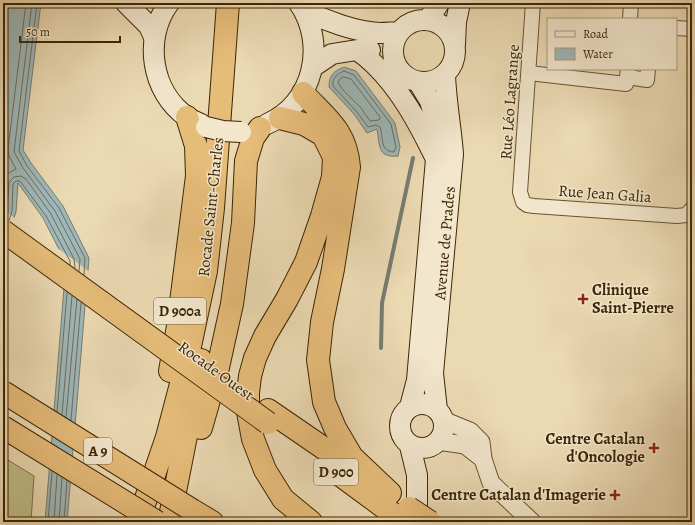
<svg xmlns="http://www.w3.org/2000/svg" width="695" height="525" font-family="Alegreya,serif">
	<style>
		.green { fill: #bebd87; stroke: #7d7246 }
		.water { fill: #9eb7b8; stroke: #777d70 }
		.pier { fill: #ebd9b2 }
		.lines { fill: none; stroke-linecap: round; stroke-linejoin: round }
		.shore { stroke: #6d6e5e; stroke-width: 1 }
		.stream { stroke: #777d70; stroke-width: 4 }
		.minor-casing { stroke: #685330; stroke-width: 16 }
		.tertiary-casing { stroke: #685330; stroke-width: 19 }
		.secondary-casing { stroke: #3c2605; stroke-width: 22 }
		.trunk-casing { stroke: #3c2605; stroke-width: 24 }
		.motorway-casing { stroke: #3c2605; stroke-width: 24 }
		.minor { stroke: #f2e6cd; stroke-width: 14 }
		.tertiary { stroke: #f2e6cd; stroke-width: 17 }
		.secondary { stroke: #f2e6cd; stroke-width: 20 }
		.trunk { stroke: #e6bc79; stroke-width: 22 }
		.motorway { stroke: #e6bc79; stroke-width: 22 }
		.secondary-bridge-casing { stroke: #3c2605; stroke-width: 22; stroke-linecap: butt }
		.trunk-bridge-casing { stroke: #3c2605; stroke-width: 24; stroke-linecap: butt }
		.motorway-bridge-casing { stroke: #3c2605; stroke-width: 24; stroke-linecap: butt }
		.secondary-bridge { stroke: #f2e6cd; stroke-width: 20 }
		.trunk-bridge { stroke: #e6bc79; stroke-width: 22 }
		.motorway-bridge { stroke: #e6bc79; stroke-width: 22 }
		.poi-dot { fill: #8f2418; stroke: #f2e6cd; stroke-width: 1.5 }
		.labels { text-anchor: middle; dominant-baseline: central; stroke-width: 3; stroke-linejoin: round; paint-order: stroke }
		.shield { fill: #f2e6cd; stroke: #736041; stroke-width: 1 }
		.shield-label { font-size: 15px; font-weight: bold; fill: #3c2605 }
		.street-label { font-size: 16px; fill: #3c2605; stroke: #f2e6cd }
		.poi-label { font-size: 16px; font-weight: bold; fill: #3c2605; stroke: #f2e6cd; text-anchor: end }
	</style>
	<rect width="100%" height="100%" fill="#ebd9b2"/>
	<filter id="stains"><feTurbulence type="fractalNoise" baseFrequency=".005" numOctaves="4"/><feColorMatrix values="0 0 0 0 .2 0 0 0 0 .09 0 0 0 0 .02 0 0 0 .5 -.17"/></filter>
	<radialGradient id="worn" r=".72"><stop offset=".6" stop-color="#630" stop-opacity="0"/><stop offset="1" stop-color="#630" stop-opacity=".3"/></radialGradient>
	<path class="green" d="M3,457L34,476L31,522H3Z"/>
	<path class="water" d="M3,3H41L23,150L31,163L63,206L89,258L67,522H45L66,263L43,218L18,183L16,212L3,249Z
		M344,67L356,71L395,123L400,147L398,156C377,158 380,145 377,129L367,133L354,114L329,87C329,75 334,71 344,67Z"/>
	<path class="pier" d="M3,209L16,219L6,246L3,243Z
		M56,247L90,272L87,304L64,263Z"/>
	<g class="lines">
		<path class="shore" d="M32,3L14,152L23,168L55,211L80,259L79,271
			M37,3L19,151L27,166L59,208L85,258L84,275
			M344,71L354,75L391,124L396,147L394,152C379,151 384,138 380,127L376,125L368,127L357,112L333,86C332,78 337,74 344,71Z
			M344,77L351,79L380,117L379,120L370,121L361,108L342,89L338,82L341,78Z
			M3,181L7,174L16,169L9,156L8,149L26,3
			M4,219L7,210L9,182L14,177L21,176L26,179L51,214L74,259L75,268
			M9,221L12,211L13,184L16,181H20L46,216L70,261V265
			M57,412L67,293
			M62,415L72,296
			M66,417L77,299
			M71,420L81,303
			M48,522L52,472
			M54,522L57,475
			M59,522L62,477
			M64,522L67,480"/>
		<path class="stream" d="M381,348L382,303L413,158"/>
		<defs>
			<path id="minor" d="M533,3L520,192L523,202L527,205L534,206L677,216L686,215L692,209
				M630,19L631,3
				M676,28L692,29
				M529,73L626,84L628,69
				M628,77L647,80L648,69"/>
			<path id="tertiary" d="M443,420L470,431L481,442L483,459L491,483L532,522
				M438,441L465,445L483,459"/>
			<path id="secondary" d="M126,3L149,26L154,37
				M169,3C143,38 151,92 187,117C191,120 197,122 201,124
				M304,10C326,21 356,32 380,33C387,33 393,32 399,32
				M393 51a31 31 0 1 1 62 0a31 31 0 1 1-62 0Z
				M428,20L439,3
				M455,45L456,22L460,3
				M357,50C363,54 369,59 374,64C401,90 419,124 435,157
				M314,66L332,54L357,50H370
				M267,124C314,104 327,44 299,3
				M400 426a22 22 0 1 1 44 0a22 22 0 1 1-44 0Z
				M410,407L417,380L436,159L439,145L436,122L430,101L419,83
				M437,410L433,373L453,154C451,127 446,102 445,75
				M410,446L417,475V522"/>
			<path id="trunk" d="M303,93C326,118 346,130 349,167L333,269L322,322L318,360L324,402L335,428L352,457L390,493
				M280,118L304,124L323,135L334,157L333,177L322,216L306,262L287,299L265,336L255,358L250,376L248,393V412L253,439L265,470L283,499L311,522
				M170,371L178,326L197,176L196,146L187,117
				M268,410L357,471
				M201,428L217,372L232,304L243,223L246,161L253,138L260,128
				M332,469L404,522
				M138,522L167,437L186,365L206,271L213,208L228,3
				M169,522L201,360"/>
			<path id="motorway" d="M192,510L212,522"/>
		</defs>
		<use href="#minor" class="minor-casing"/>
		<use href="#tertiary" class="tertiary-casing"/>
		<use href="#secondary" class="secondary-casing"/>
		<use href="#trunk" class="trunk-casing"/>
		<use href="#motorway" class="motorway-casing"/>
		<use href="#minor" class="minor"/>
		<use href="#tertiary" class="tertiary"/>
		<use href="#secondary" class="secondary"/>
		<use href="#trunk" class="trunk"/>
		<use href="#motorway" class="motorway"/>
		<defs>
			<path id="secondary-bridge" d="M206,127L223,131L241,132"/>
			<path id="trunk-bridge" d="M3,231L268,423
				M409,508L430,522"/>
			<path id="motorway-bridge" d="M3,392L192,510
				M3,427L157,522"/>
		</defs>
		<use href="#secondary-bridge" class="secondary-bridge-casing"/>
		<use href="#trunk-bridge" class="trunk-bridge-casing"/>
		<use href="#motorway-bridge" class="motorway-bridge-casing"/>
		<use href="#secondary-bridge" class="secondary-bridge"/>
		<use href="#trunk-bridge" class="trunk-bridge"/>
		<use href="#motorway-bridge" class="motorway-bridge"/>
	</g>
	<g class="poi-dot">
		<path d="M581 293h4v4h4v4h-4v4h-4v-4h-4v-4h4z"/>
		<path d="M652 442h4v4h4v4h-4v4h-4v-4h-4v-4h4z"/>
		<path d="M613 489h4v4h4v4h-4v4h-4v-4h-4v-4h4z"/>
	</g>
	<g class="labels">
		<g class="shield">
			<rect x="154" y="298" width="52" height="26" rx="3"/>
			<rect x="84" y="438" width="28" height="26" rx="3"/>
			<rect x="314" y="459" width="44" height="26" rx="3"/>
		</g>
		<g class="shield-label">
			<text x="180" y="311">D 900a</text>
			<text x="98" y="451">A 9</text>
			<text x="336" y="472">D 900</text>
		</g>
		<g class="street-label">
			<text transform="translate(510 102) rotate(-86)">Rue Léo Lagrange</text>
			<text transform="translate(605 194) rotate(4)">Rue Jean Galia</text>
			<text transform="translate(211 207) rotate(-84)">Rocade Saint-Charles</text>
			<text transform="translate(445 243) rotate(-85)">Avenue de Prades</text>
			<text transform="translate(216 371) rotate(36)">Rocade Ouest</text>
		</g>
		<g class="poi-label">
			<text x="592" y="290" text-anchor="start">Clinique<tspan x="592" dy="18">Saint-Pierre</tspan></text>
			<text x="645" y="439">Centre Catalan<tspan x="645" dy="18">d'Oncologie</tspan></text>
			<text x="606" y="495">Centre Catalan d'Imagerie</text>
		</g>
	</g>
	<rect width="695" height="525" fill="none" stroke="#ebd9b2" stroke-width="16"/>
	<rect x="4" y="4" width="687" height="517" fill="none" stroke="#3c2605" stroke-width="2"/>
	<rect x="8" y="8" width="679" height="509" fill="none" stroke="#3c2605"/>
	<rect x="547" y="18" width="130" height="52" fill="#f2e6cd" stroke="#a9997d"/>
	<rect x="555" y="31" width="20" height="6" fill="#f2e6cd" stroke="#a9997d"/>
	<text x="583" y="38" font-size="12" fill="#3c2605">Road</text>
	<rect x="555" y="48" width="20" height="12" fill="#9eb7b8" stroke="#a9997d"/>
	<text x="583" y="58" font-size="12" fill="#3c2605">Water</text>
	<path d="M20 36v6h100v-6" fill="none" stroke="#3c2605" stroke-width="2"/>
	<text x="26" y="36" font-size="12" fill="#3c2605" stroke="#f2e6cd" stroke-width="3" paint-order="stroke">50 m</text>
	<rect width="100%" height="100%" filter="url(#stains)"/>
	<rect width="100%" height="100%" fill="url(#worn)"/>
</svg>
